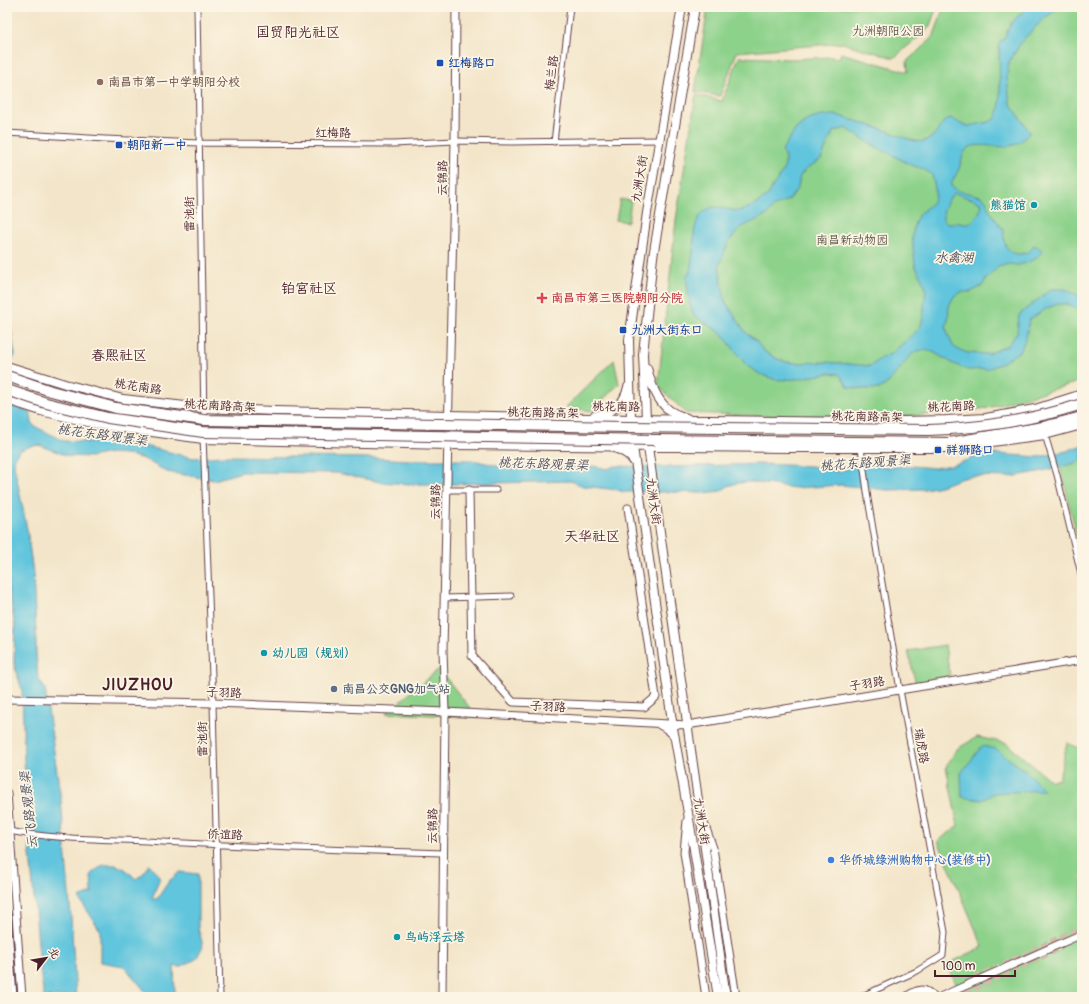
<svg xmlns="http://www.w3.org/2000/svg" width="1089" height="1004" font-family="Pangolin,'LXGW WenKai TC',sans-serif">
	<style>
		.green { fill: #8dd28b; stroke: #6c785b }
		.water { fill: #60c5dd; stroke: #557284; fill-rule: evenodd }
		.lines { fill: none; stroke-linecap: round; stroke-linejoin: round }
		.secondary-tunnel { stroke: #d1bda9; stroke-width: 7; stroke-dasharray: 7 3.5; stroke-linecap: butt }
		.street-casing { stroke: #633d43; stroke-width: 7 }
		.secondary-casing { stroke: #633d43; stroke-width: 9 }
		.primary-casing { stroke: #633d43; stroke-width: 10 }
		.highway-casing { stroke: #633d43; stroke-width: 12 }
		.street { stroke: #fff; stroke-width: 5 }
		.secondary { stroke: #fff; stroke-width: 7 }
		.primary { stroke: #fff; stroke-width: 8 }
		.highway { stroke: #fff; stroke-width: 10 }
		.highway-bridge-casing { stroke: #633d43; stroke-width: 12; stroke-linecap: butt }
		.highway-bridge { stroke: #fff; stroke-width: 10 }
		.transit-dot { fill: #1a4fb4; stroke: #fcf5e5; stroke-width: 1.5 }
		.education-dot { fill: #8d6e63; stroke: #fcf5e5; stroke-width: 1.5 }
		.culture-dot { fill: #0f9aa8; stroke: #fcf5e5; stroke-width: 1.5 }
		.health-dot { fill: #e0444e; stroke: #fcf5e5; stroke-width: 1.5 }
		.service-dot { fill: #5c6f8a; stroke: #fcf5e5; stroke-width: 1.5 }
		.shop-dot { fill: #3f7fe0; stroke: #fcf5e5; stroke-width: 1.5 }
		.labels { text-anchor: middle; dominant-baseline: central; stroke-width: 3.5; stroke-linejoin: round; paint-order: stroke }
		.park-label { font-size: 12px; fill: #5e5548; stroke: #fcf5e5 }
		.transit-label { font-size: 12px; font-weight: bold; fill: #164399; stroke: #fcf5e5; text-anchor: start }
		.street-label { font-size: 12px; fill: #4a1f2b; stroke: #fcf5e5 }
		.education-label { font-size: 12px; font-weight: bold; fill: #785e54; stroke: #fcf5e5; text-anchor: start }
		.culture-label { font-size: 12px; font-weight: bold; fill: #0d838f; stroke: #fcf5e5; text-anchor: start }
		.health-label { font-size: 12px; font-weight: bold; fill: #be3a42; stroke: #fcf5e5; text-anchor: start }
		.service-label { font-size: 12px; font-weight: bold; fill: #4e5e75; stroke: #fcf5e5; text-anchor: start }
		.shop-label { font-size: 12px; font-weight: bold; fill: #366cbe; stroke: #fcf5e5; text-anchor: start }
		.water-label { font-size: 13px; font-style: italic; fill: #515160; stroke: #fcf5e5 }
		.quarter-label { font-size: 14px; fill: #4a1f2b; stroke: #fcf5e5 }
		.district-label { font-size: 16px; font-weight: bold; letter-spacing: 1px; fill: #4a1f2b; stroke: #fcf5e5 }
	</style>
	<rect width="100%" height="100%" fill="#fcf5e5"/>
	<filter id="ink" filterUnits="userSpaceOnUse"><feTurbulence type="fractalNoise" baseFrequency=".025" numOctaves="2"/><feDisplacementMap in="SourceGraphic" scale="8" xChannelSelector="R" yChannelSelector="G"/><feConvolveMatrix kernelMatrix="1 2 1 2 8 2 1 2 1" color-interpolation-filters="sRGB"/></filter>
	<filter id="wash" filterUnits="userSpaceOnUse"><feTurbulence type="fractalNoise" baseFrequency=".012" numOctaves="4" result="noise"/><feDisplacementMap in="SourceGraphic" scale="16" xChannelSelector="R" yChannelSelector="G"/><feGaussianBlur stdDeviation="0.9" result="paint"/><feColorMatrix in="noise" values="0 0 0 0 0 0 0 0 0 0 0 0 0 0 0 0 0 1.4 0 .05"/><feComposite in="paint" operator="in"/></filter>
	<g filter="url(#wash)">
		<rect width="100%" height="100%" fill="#f3e5c9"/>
		<path class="green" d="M708,7H937L929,28L894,58L842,43L737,52L720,96L695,92Z
			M944,7H1082V381L988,408L912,416H767L686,413L658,386L676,220L696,95L722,101L739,57L792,59L831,57L839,58L841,53L908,72L907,61L925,45L934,35Z
			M620,199L631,201L628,222L616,220Z
			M614,360L619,384L591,411L566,407Z
			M1082,454V557L1059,462Z
			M945,645L950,676L916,685L908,651Z
			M439,669L477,717L386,713Z
			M977,737L1006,743L1051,781L1059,779L1067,743L1082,749V997H962L947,964L983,947L938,841L958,826L946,767L957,749Z"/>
		<path class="water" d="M1030,7H1062L1044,18L1022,41L1009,62L1007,77L1010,103L1030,132C1024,139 1019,144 1010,146C997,149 972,140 965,151C962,156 961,163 959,169C956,175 953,179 951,186L959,191L980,196L986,200L989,210L1004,231C1003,241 1006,254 1019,254C1021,254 1026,253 1028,252C1030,251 1033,247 1034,245L1042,250V252L1035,259L1026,263L1018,265L1009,264L998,267L986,279L982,286L971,292H962L954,296L949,306L948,321L946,324L947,332L953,346L957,349L968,353L988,354L1008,345L1017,333L1019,315L1051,289H1065L1077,295L1082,300V314C1078,311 1074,306 1069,305C1055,300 1040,313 1029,320L1026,337L1021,350L1002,363L987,369L968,370L954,364L933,352L924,350L918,351L912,354L888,383L879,389H862L849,387L839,374L830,373L797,379L776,380L760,374L746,365L722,334L693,315L689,300L686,277L690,272C691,265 692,258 693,251C694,237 693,220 705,211C717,201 732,214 743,210C749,208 757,204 762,200C768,197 770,192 773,186C781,173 790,167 782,150C787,143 792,133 798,127C808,117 825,115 837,115C855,121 873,126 890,132C899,135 916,144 925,141C936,137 939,127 946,119L951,118L961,124L968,126L989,122L995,119L999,110L1000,99L999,43L1005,37L1011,23L1027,8ZM845,128L875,146L911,165L924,169L932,175L935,188V197L932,203L919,214L915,222L912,237L915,265L926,288L923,318L920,328L891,354L881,358L871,366L827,362L797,363L786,362L775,358L764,351L755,340L746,333L725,301L719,266L729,241L742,227L767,215L773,207L790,199L798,187L800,176L805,170L821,159L833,132ZM954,193L975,200L982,204C980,213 975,224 964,224C962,223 960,223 958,223C950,223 950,225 943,220C943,208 946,202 954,193Z
			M7,321L10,323L15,355L10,362L7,360Z
			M7,404L30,412C33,417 30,422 34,426L64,441L97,442L117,441L153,448L193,458L224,456L375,458L409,460H472L513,469L528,464L537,468L545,464L556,467L568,465L579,467L593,466L607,469L615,466L670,467L759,464L811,466L840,472L852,466L869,464L886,467L912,466L934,468L953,465L982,455L996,454L1039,457L1067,451L1082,445V460L1072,464L1038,472L1010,477L972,476L959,479L941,486L924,489L887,490L841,485L796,488L750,482L737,483L728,486L721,491L703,493L670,492H623L618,490L583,486L571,481L453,484H411L380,482L337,473L242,472L214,480L167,472L144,459L126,454L110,453L90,457L68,456L39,445L28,447L19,451L15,457L14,465L27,529L33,573L36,633V653L38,678L45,689L61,800L71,917L76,997H44L41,977L28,831L24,758L22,690L14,664L15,626L8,587Z
			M982,746L996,749L1029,774L1044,790L994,793L982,800L962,797L961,773Z
			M149,864L160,877L152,899H157L169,881L180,872L198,874V927L203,946L196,959L180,967L174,966L175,997H150L124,966L100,962V930L79,898L92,893L91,874L103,865H116L125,869L136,879L143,874Z"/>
	</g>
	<g filter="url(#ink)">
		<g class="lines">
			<path class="secondary-tunnel" d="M975,978L1082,928
				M955,997L1061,947"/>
			<defs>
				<path id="street" d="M197,7L204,420
					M7,133L105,139L199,143L393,144L455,141L511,142L658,140
					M554,142L570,7
					M1045,435L1057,475L1082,578
					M203,436L213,703L220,997
					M447,490H496
					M445,598L511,596
					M8,831C54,839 100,839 147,841C245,847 344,850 443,853
					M860,997L917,971L943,955L945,932L900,690L868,499L861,448"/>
				<path id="secondary" d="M469,490L472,656L513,702L644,707L656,697L628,508
					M7,699L213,703L445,712L687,725L1082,660
					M658,724L668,730L675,737
					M7,793L22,997
					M687,821L684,852L706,997
					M704,823L713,848L736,997
					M7,915L13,997
					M442,997L445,712L443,650L455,141L456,7
					M940,997L1082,934"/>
				<path id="primary" d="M682,7L647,213L629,340L631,419L633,447L673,728L688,813L718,997
					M695,7L653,257L643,354L647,440L726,997
					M7,366L65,384L123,399L203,408L275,411L631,419L860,422L946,420L986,418L1035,409L1082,394
					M647,368C651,383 656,400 669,410C674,414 681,416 687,418
					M7,400L41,411L101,425L203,439L448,445L794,448H947L1045,435L1082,425
					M594,416C612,412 624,406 628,387
					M614,448C624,451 630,455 635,463
					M907,997C916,990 924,987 933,997"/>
				<path id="highway" d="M655,440L949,443L1043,427L1082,417"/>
			</defs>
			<use href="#street" class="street-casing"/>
			<use href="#secondary" class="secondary-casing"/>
			<use href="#primary" class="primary-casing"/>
			<use href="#highway" class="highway-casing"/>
			<use href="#street" class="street"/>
			<use href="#secondary" class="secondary"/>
			<use href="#primary" class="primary"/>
			<use href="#highway" class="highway"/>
			<defs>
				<path id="highway-bridge" d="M7,376L51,391L116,408L204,420L627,427L929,430C981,428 1033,420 1082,404
					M7,390L46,403L108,418L203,432L655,440"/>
			</defs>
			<use href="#highway-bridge" class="highway-bridge-casing"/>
			<use href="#highway-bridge" class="highway-bridge"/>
		</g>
	</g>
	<g class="transit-dot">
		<rect x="436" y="59" width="8" height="8" rx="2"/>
		<rect x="115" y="141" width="8" height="8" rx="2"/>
		<rect x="619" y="326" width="8" height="8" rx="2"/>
		<rect x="934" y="446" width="8" height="8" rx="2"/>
	</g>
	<circle class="education-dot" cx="100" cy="82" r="4"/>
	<g class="culture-dot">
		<circle cx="1034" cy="205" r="4"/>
		<circle cx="264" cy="653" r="4"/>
		<circle cx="397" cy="937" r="4"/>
	</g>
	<path class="health-dot" d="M540 292h4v4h4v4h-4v4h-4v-4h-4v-4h4z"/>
	<circle class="service-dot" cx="334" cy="689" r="4"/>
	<circle class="shop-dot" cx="831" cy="860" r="4"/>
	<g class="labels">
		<g class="park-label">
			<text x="888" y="31">九洲朝阳公园</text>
			<text x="852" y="240">南昌新动物园</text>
		</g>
		<g class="transit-label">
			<text x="448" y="63">红梅路口</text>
			<text x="127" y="145">朝阳新一中</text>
			<text x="631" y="330">九洲大街东口</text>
			<text x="946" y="450">祥狮路口</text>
		</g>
		<g class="street-label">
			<text transform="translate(552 73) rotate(-83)">梅兰路</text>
			<text x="333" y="133">红梅路</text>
			<text transform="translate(443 178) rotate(-89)">云锦路</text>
			<text transform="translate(640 179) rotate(-81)">九洲大街</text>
			<text transform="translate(190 214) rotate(-91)">雷池街</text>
			<text transform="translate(138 387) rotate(9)">桃花南路</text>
			<text transform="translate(220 406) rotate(3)">桃花南路高架</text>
			<text transform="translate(616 407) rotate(1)">桃花南路</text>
			<text transform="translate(951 407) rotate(-2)">桃花南路</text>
			<text transform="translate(543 413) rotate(1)">桃花南路高架</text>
			<text transform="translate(867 417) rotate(1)">桃花南路高架</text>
			<text transform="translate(653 501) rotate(82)">九洲大街</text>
			<text transform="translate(436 502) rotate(-89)">云锦路</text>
			<text transform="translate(867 684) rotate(-9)">子羽路</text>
			<text transform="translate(224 693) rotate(2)">子羽路</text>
			<text transform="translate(548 707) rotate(3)">子羽路</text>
			<text transform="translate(203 739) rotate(-91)">雷池街</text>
			<text transform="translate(921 746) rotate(80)">瑞虎路</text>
			<text transform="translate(701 821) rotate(81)">九洲大街</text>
			<text transform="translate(433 826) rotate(-89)">云锦路</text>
			<text transform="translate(225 835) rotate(2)">侨谊路</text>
		</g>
		<g class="education-label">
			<text x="108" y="82">南昌市第一中学朝阳分校</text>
		</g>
		<g class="culture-label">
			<text x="1026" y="205" text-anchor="end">熊猫馆</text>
			<text x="272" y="653">幼儿园（规划）</text>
			<text x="405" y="937">鸟屿浮云塔</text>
		</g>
		<g class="health-label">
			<text x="551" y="298">南昌市第三医院朝阳分院</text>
		</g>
		<g class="service-label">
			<text x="342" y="689">南昌公交GNG加气站</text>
		</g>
		<g class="shop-label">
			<text x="839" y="860">华侨城绿洲购物中心(装修中)</text>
		</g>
		<g class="water-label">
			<text x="954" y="258">水禽湖</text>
			<text transform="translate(102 435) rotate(8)">桃花东路观景渠</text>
			<text transform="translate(865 463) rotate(-4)">桃花东路观景渠</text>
			<text transform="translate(543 464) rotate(2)">桃花东路观景渠</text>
			<text transform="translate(29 810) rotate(-96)">云飞路观景渠</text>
		</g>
		<g class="quarter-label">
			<text x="298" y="32">国贸阳光社区</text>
			<text x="309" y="288">铂宫社区</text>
			<text x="119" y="355">春熙社区</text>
			<text x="592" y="536">天华社区</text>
		</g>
		<g class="district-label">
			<text x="138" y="685">JIUZHOU</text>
		</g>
	</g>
	<rect width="1089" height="1004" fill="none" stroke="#fcf5e5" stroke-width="24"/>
	<g transform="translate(46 958) rotate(59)" stroke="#fcf5e5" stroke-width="3" paint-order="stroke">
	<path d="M0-3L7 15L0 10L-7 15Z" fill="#4a1f2b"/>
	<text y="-6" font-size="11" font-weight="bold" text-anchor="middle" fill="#4a1f2b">北</text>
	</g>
	<path d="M935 970v6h80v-6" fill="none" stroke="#4a1f2b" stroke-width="2"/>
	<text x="941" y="970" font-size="12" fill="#4a1f2b" stroke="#fcf5e5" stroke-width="3" paint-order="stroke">100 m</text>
</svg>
